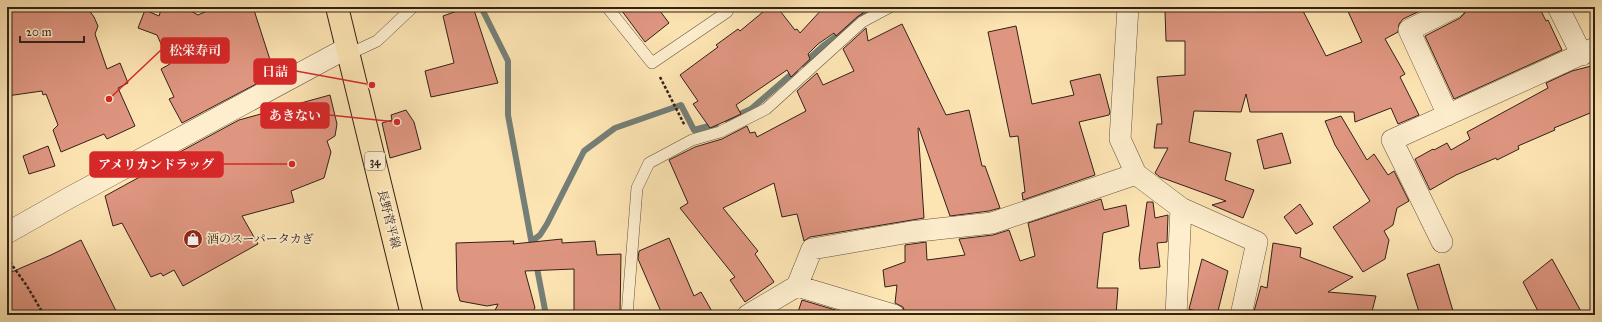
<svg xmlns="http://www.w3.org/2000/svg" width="1602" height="322" font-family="'IM FELL Great Primer','Noto Serif JP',serif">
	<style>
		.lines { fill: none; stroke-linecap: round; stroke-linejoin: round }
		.stream { stroke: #757f77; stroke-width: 6 }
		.building { fill: #df9681; stroke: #322119 }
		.lane-casing { stroke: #655240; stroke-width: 12 }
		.street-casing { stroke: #655240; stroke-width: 22 }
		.primary-casing { stroke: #322119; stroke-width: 24 }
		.path { stroke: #322119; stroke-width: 2.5; stroke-dasharray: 3 2; stroke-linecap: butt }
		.lane { stroke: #feeece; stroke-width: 11 }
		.street { stroke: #feeece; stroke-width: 21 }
		.primary { stroke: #fde5b3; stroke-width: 22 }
		.labels { text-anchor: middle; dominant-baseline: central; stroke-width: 3.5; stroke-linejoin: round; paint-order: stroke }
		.shield { fill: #feeece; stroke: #6f5e4f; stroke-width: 1 }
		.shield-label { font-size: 11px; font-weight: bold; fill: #322119 }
		.street-label { font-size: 12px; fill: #322119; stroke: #feeece }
		.poi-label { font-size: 12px; fill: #322119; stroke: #feeece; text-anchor: start }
		.leader { fill: none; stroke: #d62828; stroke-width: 1.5 }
		.callout-dot { fill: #d62828; stroke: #feeece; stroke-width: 1.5 }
		.callout { fill: #d62828; stroke: #d62828; stroke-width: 1.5 }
		.callout-label { font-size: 13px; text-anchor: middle; font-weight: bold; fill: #fff }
	</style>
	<rect width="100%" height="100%" fill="#fde5b3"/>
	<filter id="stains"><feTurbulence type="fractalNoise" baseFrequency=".005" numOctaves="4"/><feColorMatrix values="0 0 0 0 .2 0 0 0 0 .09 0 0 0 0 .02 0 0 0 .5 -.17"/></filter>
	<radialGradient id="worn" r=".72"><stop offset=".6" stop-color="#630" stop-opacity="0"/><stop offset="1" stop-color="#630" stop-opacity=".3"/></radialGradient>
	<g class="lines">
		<path class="stream" d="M481,7L508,61V115L532,245
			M803,64L823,46L857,21L868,7
			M727,120L751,109L795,71
			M532,241L540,235L547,224L584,151L615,128L681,105L694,130L716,124
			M536,263L546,315"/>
	</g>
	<path class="building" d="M7,7H89L91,13L94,17L98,26L95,34L107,69L120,63L128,83L118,88L135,126L107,139L104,134L61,152L53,130L58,125L46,94L43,95L42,91L7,96Z
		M162,7H184L198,15L216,7H253L273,69L263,74L258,83L182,123L169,99L174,97L161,69L170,64L157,35L138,28L145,10L159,16Z
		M468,7H473L498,83L431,97L425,71L454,63L443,16Z
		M619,7H657L669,23L645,42Z
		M769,7H777L795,30L797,29L800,33L824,7H862L863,13L857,17L836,36L834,33L818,44L808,54L810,59L791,77L787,70L736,105L741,114L717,125L710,128L693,104L698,101L680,75L718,47L716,45L738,29L740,31Z
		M1238,7H1301L1326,56L1362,42L1346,7H1428L1403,19L1399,24L1398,32L1385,39L1405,74L1400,77L1419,115L1398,124L1391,108L1355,122L1354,112H1250L1246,94L1241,112L1194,111L1189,142L1231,153L1225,180L1254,190L1243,218L1212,205L1226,201L1160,177L1155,173L1168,148H1154L1157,124H1162L1157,77L1185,75V41H1166L1165,11H1238Z
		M1467,7H1539L1546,21L1548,20L1562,50L1454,99L1425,36L1460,18L1465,13Z
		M902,24L946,115L969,110L982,166H985L1000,208L989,211L950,216L919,128H918L924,218L810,237L804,241L797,214L782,217L774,183L723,208L758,251L755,254L774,282L745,302L730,280L735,277L680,208L688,203L669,160L695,147L722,139L747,126L750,133L755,132L757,137L806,111L797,91L817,73L823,85L854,71L843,49L866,28L868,41Z
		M1016,26L1032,104L1074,95L1070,81L1100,74L1110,112L1109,115L1079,122L1095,175L1023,200L1022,193L1025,192L1018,136L1010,137L988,32Z
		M1595,65V111L1554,128L1555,130L1518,146L1519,149L1497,160L1496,158L1456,175L1430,190L1415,159L1433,149L1434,150L1447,143L1451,150L1470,139L1467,132L1548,88L1546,83L1572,71Z
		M330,95L337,124L335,136L327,141L331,152L324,178L291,191L294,202L242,216L258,244L183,286L174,270L163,276L161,273L151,277L122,223L113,226L105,196L156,168L154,166L239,120Z
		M406,110L414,122L421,149L390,158L382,123L392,120L391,115Z
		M1341,116L1367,160L1374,154L1388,175L1394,171L1409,201L1397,208L1393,225L1384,231L1389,240L1385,259L1363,272L1333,227L1370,201L1335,145L1325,121Z
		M1282,133L1291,163L1264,169L1257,140Z
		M48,146L55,166L29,174L23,156Z
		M1101,199L1104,210L1126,205L1129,226L1103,233L1097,288H1118L1116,315H1007L974,313V315H906L903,307L895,303L897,285L885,287L883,270L905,262V245L926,242L927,260L965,255L959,239L993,235L1009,230L1020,261L1035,256L1028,223Z
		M1147,202H1153L1155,218L1168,215L1167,242L1157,243L1160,267L1140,269L1139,259Z
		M1300,204L1313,224L1296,234L1284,217Z
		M669,238L694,296L701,292L714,315H661L662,314L638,259L639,251Z
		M562,239V243L595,241L597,255L621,254L620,315H574V269L525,271L535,308L530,315H493L498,304L487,306L460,301L457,290L456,243L514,241L513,244Z
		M81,240L118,315H7V274L51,255Z
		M1273,243L1301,248L1300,257L1353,277L1328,292L1376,296L1371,315H1253L1261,286L1267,288Z
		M1202,259L1228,271L1217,315H1208L1189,309Z
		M1552,259L1583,315H1540L1523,282Z
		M1439,264L1453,311L1440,315H1420L1407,274Z
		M802,300L852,315H797Z"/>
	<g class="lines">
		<defs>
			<path id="lane" d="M607,7L652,63L727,12L730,7
				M349,54L377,41L413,7
				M627,315L637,188L649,163L692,140L720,132L766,109L862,22L890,7"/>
			<path id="street" d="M1128,7L1120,139L1136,174L1181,208L1257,242L1241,315
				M1558,7L1582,55
				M1448,115L1409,30L1455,7
				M7,233L67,199L347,48
				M1442,242L1392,140L1595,48
				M797,286L894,315
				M748,315L797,286L812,249L910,232L992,223L1136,174
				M1176,315L1181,208"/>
			<path id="primary" d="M337,7L412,315"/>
		</defs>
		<use href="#lane" class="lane-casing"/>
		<use href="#street" class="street-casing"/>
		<use href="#primary" class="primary-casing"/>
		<path class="path" d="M660,77L685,126
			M7,258L27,286L44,315"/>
		<use href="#lane" class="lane"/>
		<use href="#street" class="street"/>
		<use href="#primary" class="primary"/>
	</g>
	<defs>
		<symbol id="shop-disc" viewBox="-11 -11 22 22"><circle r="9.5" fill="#8f2418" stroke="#feeece"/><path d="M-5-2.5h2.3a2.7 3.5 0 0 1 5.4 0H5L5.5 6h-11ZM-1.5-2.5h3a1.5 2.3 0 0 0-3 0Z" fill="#fff"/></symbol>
	</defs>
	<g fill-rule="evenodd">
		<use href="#shop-disc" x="182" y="228" width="22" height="22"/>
	</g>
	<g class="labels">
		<rect class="shield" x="365" y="152" width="20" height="18" rx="3"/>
		<g class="shield-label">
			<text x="375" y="161">34</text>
		</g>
		<g class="street-label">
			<text transform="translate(389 219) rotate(76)">長野菅平線</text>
		</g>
		<g class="poi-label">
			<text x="207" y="239">酒のスーパータカぎ</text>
		</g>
	</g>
	<path class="leader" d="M109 99L161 50M372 85L296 71M397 122L329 115M292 164L223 164"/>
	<g class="callout-dot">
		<circle cx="109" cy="99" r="4"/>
		<circle cx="372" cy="85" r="4"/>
		<circle cx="397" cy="122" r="4"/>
		<circle cx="292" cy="164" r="4"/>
	</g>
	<g class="callout">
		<rect x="161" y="38" width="68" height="25" rx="4"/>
		<rect x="254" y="59" width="42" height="25" rx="4"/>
		<rect x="261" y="103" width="68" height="25" rx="4"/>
		<rect x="90" y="152" width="133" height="25" rx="4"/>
	</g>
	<g class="callout-label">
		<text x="195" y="55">松栄寿司</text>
		<text x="275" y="76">日詰</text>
		<text x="295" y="120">あきない</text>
		<text x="156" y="169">アメリカンドラッグ</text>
	</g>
	<rect width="1602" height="322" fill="none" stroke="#fde5b3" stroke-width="24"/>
	<rect x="8" y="8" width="1586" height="306" fill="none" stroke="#322119" stroke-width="2"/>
	<rect x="12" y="12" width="1578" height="298" fill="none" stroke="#322119"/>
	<path d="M20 36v6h64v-6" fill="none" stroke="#322119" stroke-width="2"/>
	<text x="26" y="36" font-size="12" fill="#322119" stroke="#feeece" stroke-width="3" paint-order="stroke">20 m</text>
	<rect width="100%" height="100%" filter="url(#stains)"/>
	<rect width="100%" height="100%" fill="url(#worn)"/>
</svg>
